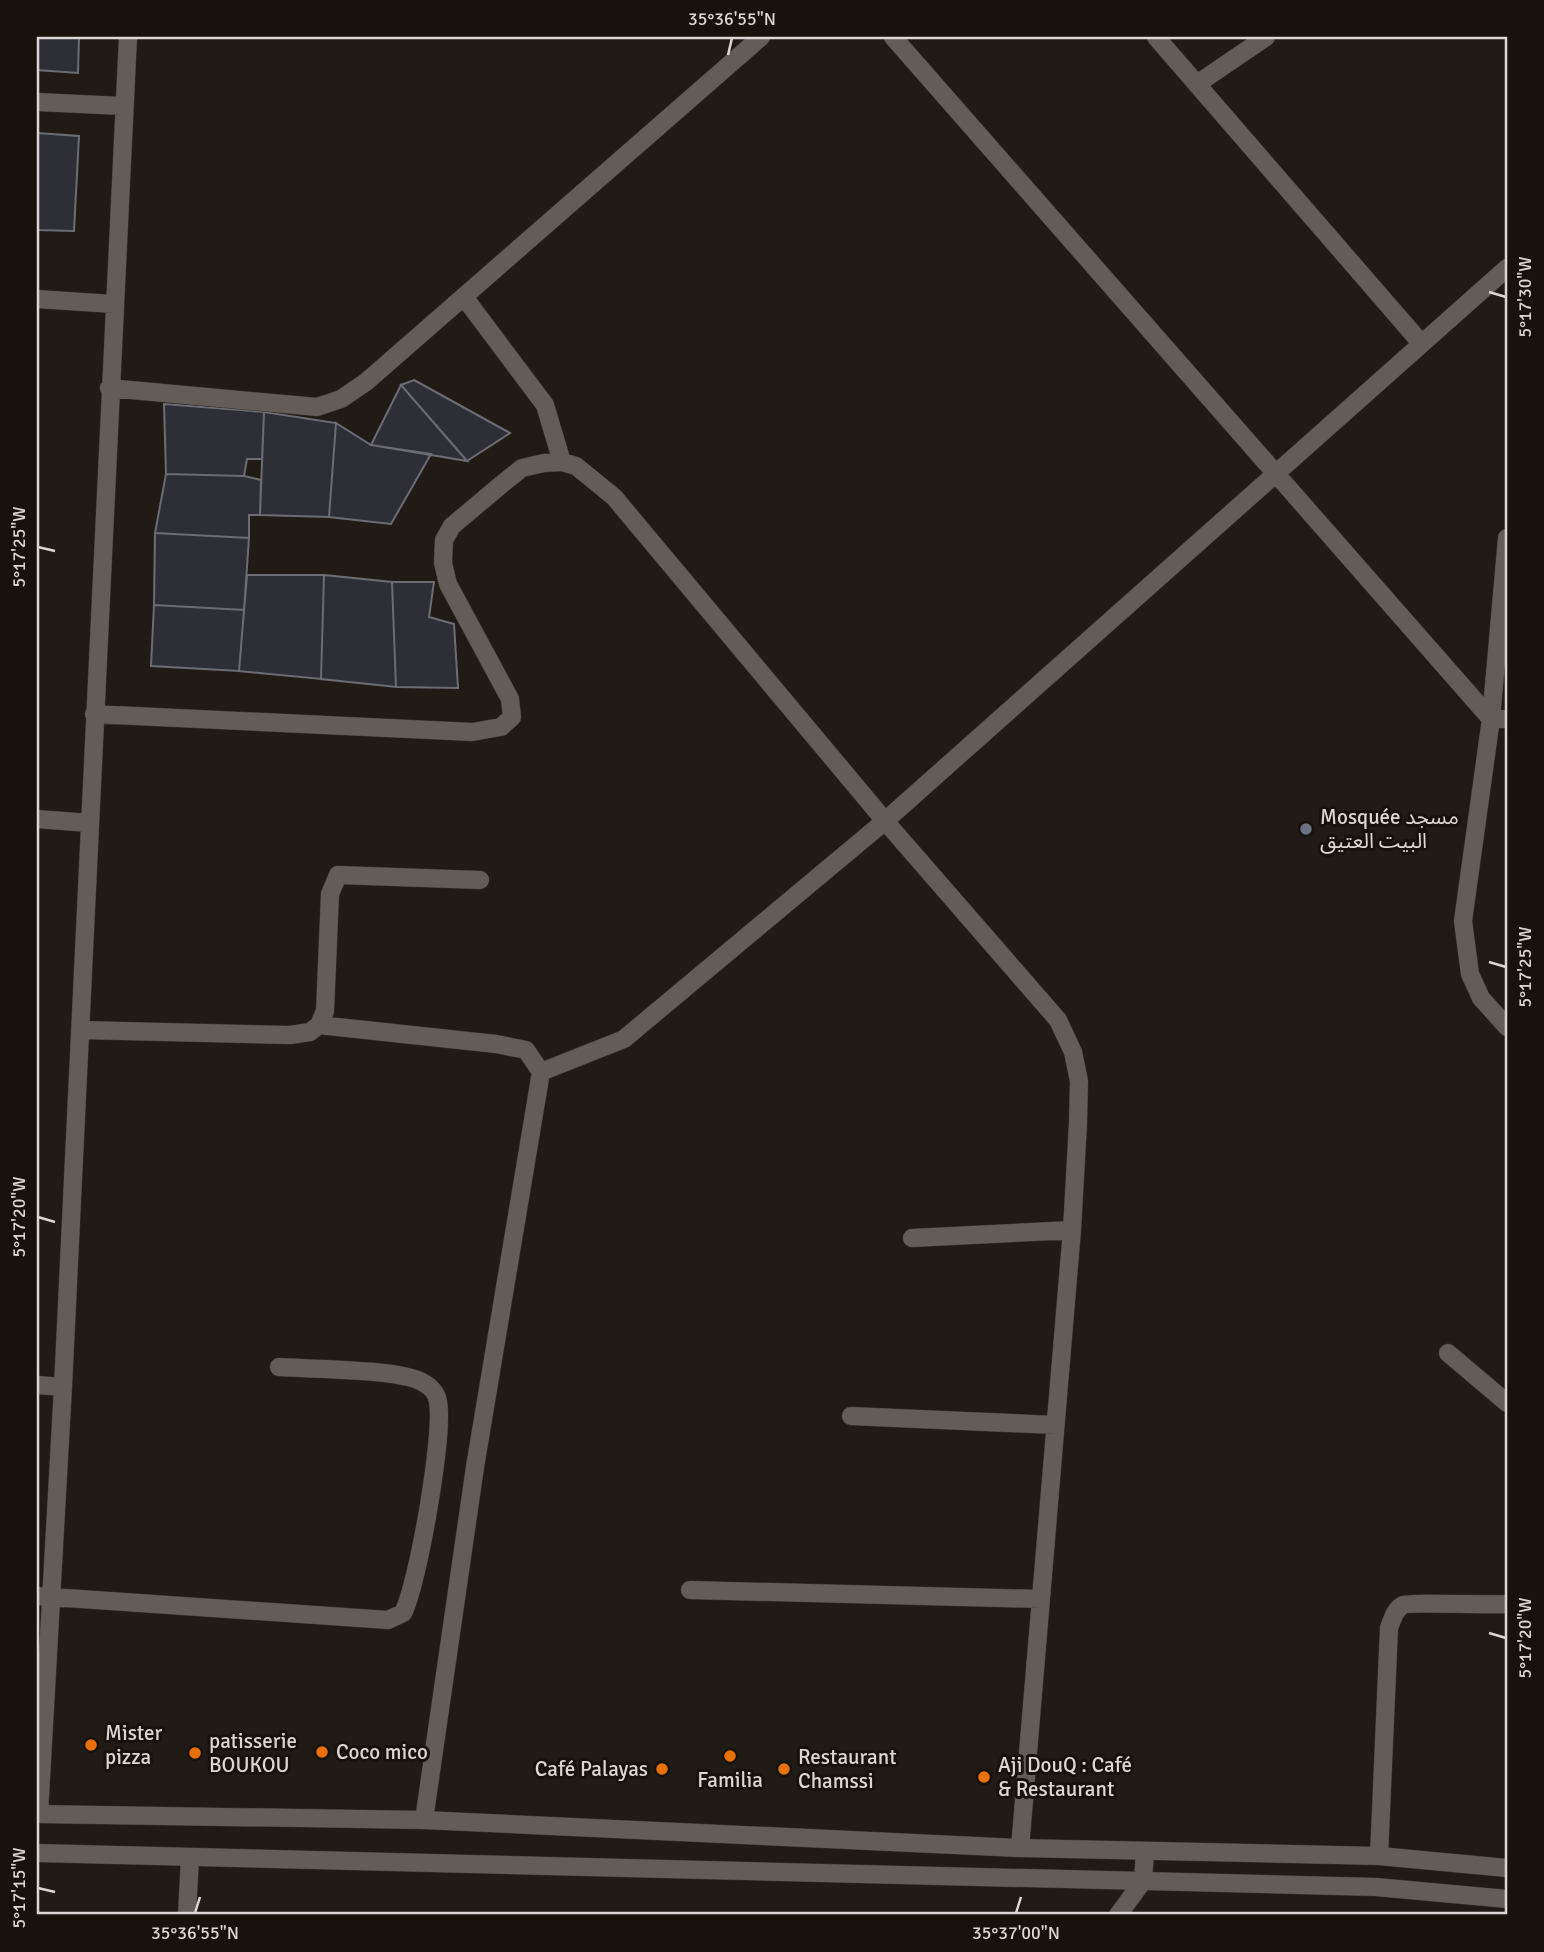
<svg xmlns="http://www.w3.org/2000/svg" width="1544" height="1952" font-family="Signika,'Noto Sans Arabic',sans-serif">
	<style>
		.building { fill: #2e2e36; stroke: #6c6c75; stroke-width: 2 }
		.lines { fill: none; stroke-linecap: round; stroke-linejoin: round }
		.minor-casing { stroke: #383431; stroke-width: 19 }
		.tertiary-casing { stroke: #383431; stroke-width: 19 }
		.minor { stroke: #645c56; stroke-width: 18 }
		.tertiary { stroke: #645c56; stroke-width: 18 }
		.ticks { fill: none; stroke: #dcd7d4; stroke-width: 2.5 }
		.worship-dot { fill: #6b7280; stroke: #18120d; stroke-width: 2.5 }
		.food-dot { fill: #e8710a; stroke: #18120d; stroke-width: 2.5 }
		.labels { text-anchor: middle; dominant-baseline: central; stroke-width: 6; stroke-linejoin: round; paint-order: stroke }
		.poi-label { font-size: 21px; fill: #dcd7d4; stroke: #18120d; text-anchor: start }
		.neatline { fill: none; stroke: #dcd7d4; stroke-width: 2.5 }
		.ticks-label { font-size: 18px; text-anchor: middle; fill: #dcd7d4 }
	</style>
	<rect width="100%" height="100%" fill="#211b15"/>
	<path class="building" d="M37,37H79L78,73L37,70Z
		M37,133L79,136L74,231L37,230Z
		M414,380L510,433L467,461L401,385Z
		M401,385L467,461L371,445Z
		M164,404L264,412L262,459H247L244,476L166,474Z
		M264,412L336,423L329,517L260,515Z
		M336,423L371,445L431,454L391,524L329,517Z
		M166,474L244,476L261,480L260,515H249V538L155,533Z
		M155,533L249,538L244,610L154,605Z
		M247,575H324L321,679L239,671Z
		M324,575L392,582L396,687L321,679Z
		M392,582H434L429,617L454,624L458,688L396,687Z
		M154,605L244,610L239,671L151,666Z"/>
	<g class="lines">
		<defs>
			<path id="minor" d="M893,37L1491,719H1507
				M1156,37L1421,343
				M1197,84L1266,37
				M37,102L123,106
				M464,297L545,405L562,462
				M37,299L113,304
				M109,388L317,407L341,399L366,382L761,37
				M1507,538L1491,719L1463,921L1470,974L1481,998L1507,1027
				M94,714L472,732L501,727L512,717L510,699L448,584L443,563L444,540L452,526L502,484L522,468L544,463L562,462L576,466L614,497L885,821L1058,1020L1073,1052L1079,1081L1078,1123L1072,1230L1020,1848
				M37,819L89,823
				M319,1025L496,1044L526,1050L541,1072L475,1467L424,1820
				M81,1030L290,1035L310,1032L319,1025L325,1011L330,894L338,875L480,880
				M541,1072L624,1039L885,821L1507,268
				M912,1238L1072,1230
				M1448,1353L1507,1403
				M37,1385L63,1387
				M851,1416L1055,1425
				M690,1590L1041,1599
				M37,1596L388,1620L403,1613C418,1584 444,1434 438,1402C437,1393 430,1386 422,1382C399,1369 310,1369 279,1367
				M39,1814L63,1387L128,37
				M1379,1856L1389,1628C1392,1620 1395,1609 1403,1605C1409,1602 1490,1605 1507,1604
				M187,1915L190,1857
				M1118,1915L1143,1881L1145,1851"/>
			<path id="tertiary" d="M37,1814L424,1820L1020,1848L1379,1856L1507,1868
				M37,1853L1376,1887L1507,1899"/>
		</defs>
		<use href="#minor" class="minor-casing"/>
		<use href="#tertiary" class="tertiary-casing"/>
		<use href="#minor" class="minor"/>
		<use href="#tertiary" class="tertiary"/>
	</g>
	<path class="ticks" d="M728,55L732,38M1489,292L1506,297M38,547L55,551M1489,962L1506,967M38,1217L55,1222M1489,1633L1506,1638M38,1888L55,1892M195,1913L200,1897M1016,1913L1021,1897"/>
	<circle class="worship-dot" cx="1306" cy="829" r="7"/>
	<g class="food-dot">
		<circle cx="91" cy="1745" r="7"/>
		<circle cx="322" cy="1752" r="7"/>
		<circle cx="195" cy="1753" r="7"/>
		<circle cx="730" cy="1756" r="7"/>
		<circle cx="662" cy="1769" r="7"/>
		<circle cx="784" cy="1769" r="7"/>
		<circle cx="984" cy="1777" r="7"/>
	</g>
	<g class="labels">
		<g class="poi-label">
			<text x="1320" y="817">Mosquée مسجد<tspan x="1320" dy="24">البيت العتيق</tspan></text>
			<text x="105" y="1733">Mister<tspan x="105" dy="24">pizza</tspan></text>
			<text x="209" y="1741">patisserie<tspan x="209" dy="24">BOUKOU</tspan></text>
			<text x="336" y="1752">Coco mico</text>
			<text x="798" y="1757">Restaurant<tspan x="798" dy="24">Chamssi</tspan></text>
			<text x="998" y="1765">Aji DouQ : Café<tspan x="998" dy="24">&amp; Restaurant</tspan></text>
			<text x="648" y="1769" text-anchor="end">Café Palayas</text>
			<text x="730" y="1780" text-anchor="middle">Familia</text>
		</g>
	</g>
	<rect width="1544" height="1952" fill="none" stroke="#18120d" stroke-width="77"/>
	<rect x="38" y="38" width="1468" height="1875" class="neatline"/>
	<g class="ticks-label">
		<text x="732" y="25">35°36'55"N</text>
		<text transform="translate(1525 297) rotate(-90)" y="6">5°17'30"W</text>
		<text transform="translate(19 547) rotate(-90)" y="6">5°17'25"W</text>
		<text transform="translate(1525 967) rotate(-90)" y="6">5°17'25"W</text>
		<text transform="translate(19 1217) rotate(-90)" y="6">5°17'20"W</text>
		<text transform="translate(1525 1638) rotate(-90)" y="6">5°17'20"W</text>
		<text transform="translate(19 1888) rotate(-90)" y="6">5°17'15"W</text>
		<text x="195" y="1939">35°36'55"N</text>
		<text x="1016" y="1939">35°37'00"N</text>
	</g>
</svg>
